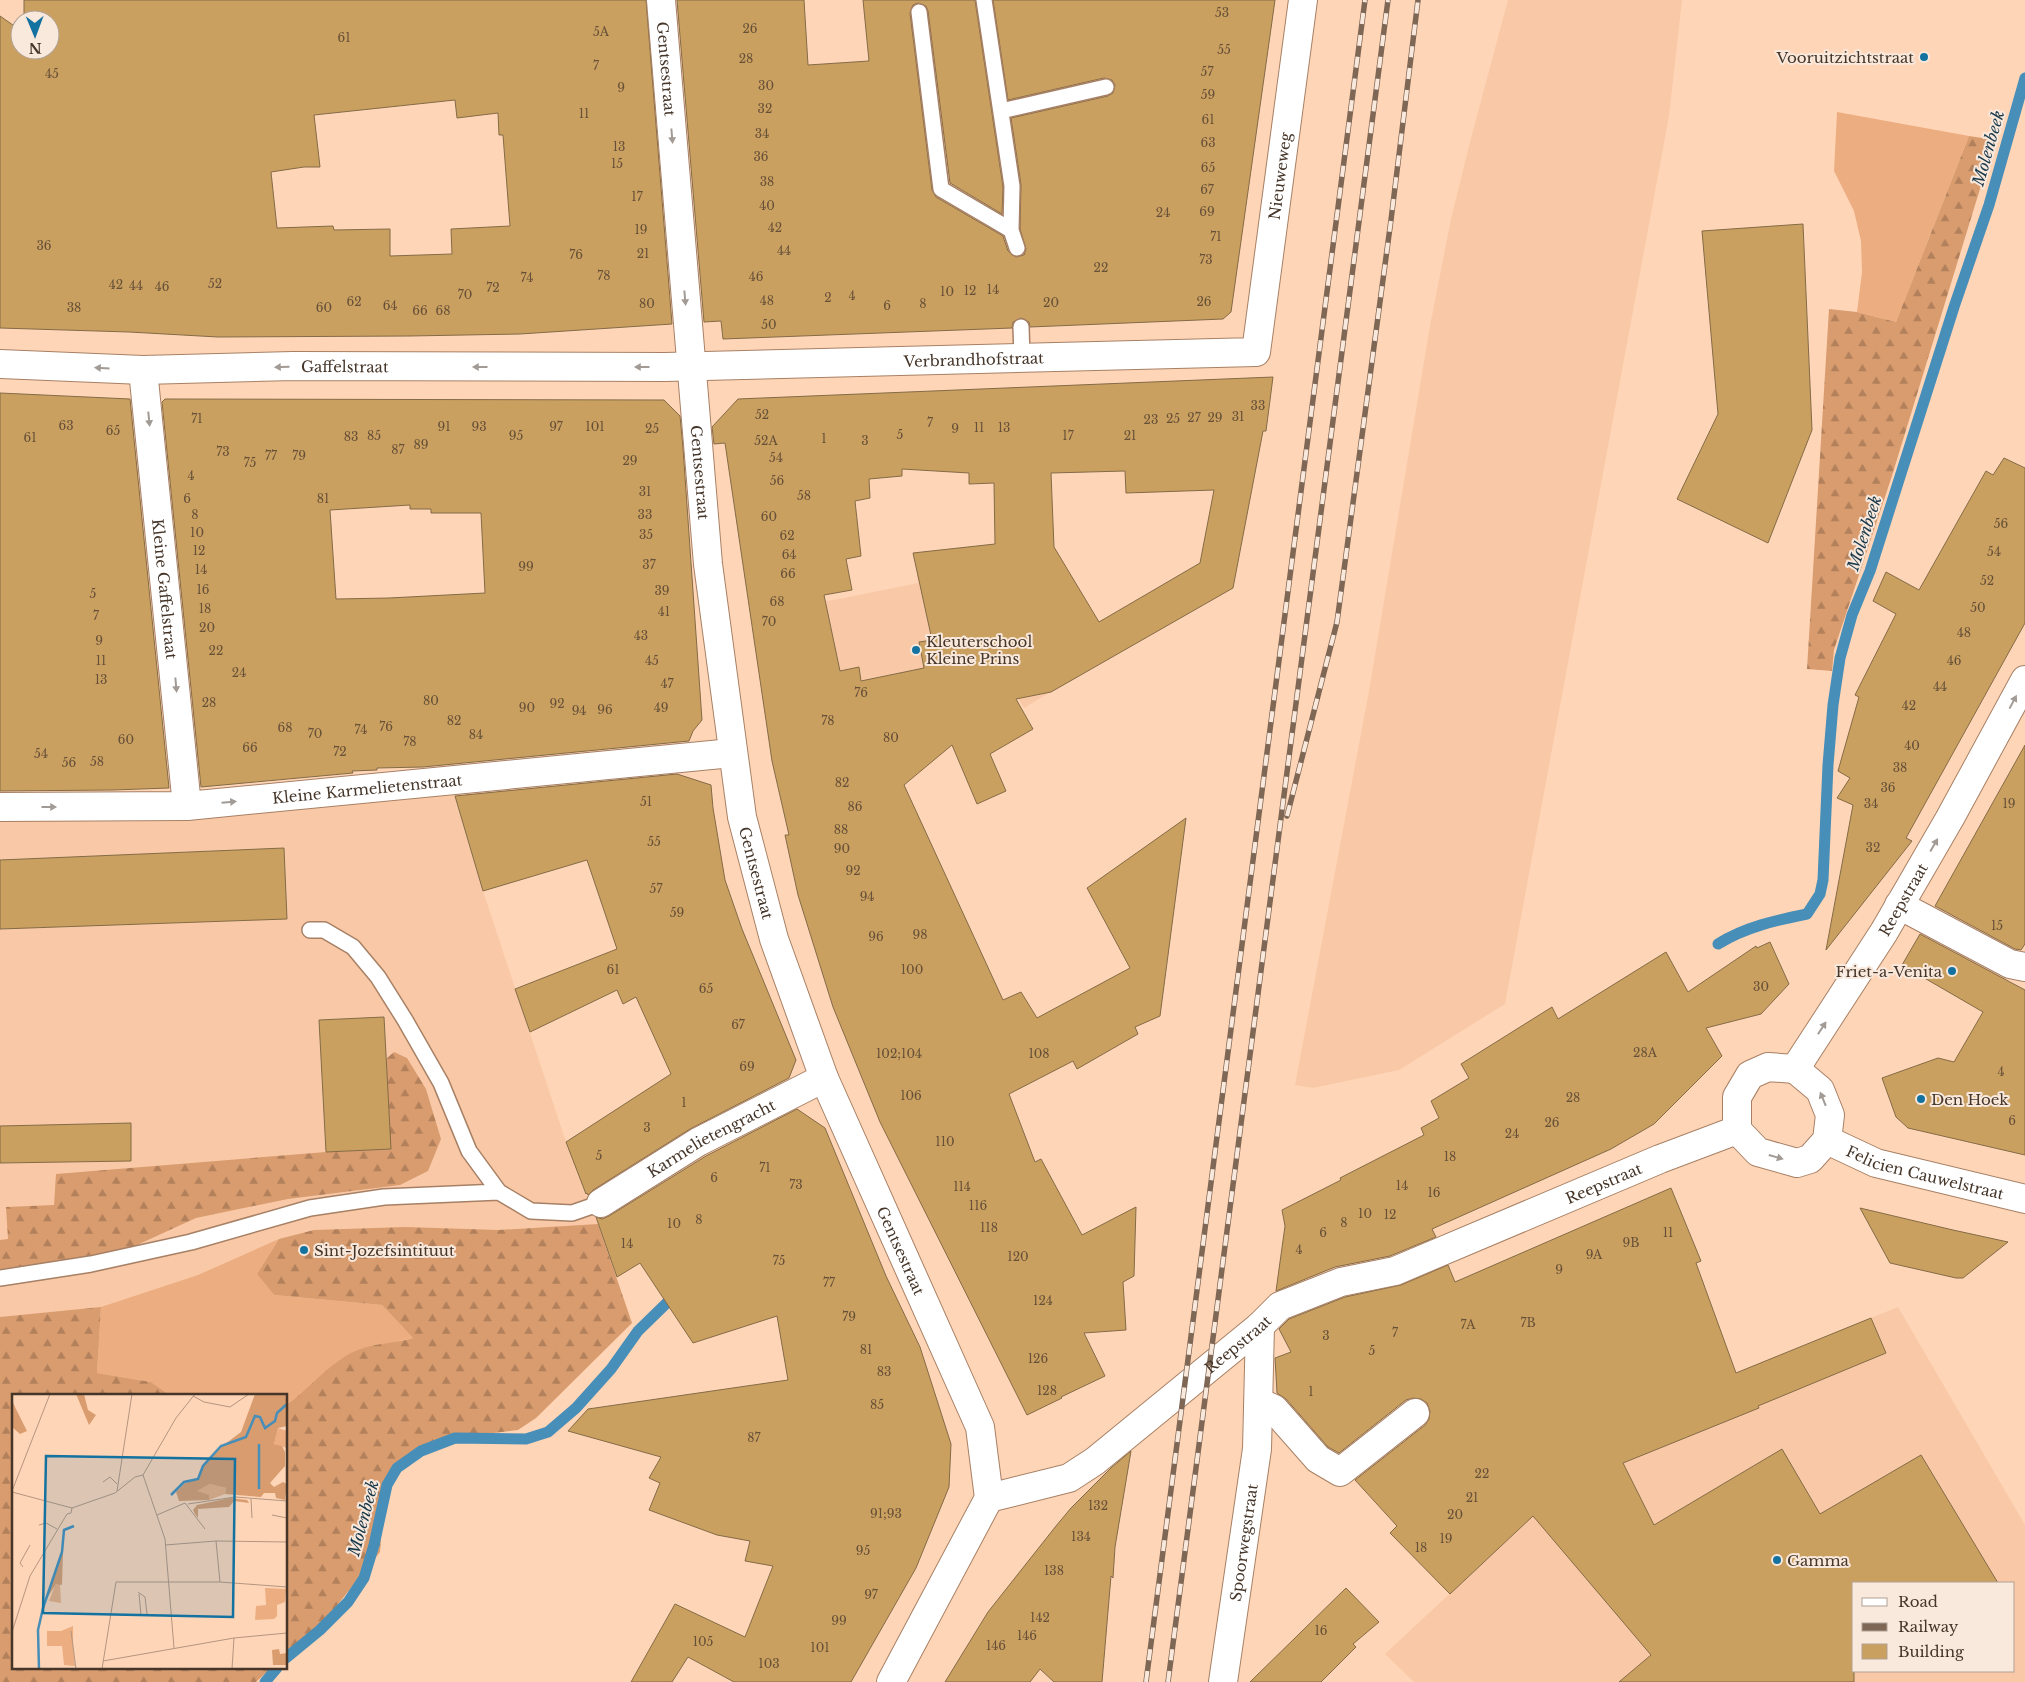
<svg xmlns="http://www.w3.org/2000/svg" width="2025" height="1682" font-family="'Libre Baskerville',serif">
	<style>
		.built { fill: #f9c9a7; fill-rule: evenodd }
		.grass { fill: #ecae81 }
		.forest { fill: url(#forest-firs) }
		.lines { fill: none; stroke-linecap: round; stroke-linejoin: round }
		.stream { stroke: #478eb8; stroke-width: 11 }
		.building { fill: #caa060; stroke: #846b46; fill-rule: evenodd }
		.lane-casing { stroke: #a78065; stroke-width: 18 }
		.street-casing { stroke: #a78065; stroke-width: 30 }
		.lane { stroke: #fff; stroke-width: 15 }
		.street { stroke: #fff; stroke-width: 28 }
		.rail-casing { stroke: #7f6755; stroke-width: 5.5 }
		.rail { stroke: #f9e8dc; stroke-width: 4; stroke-dasharray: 11; stroke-linecap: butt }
		.oneway { fill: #a29a94 }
		.poi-dot { fill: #1372a0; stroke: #f9e8dc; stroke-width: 2 }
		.labels { text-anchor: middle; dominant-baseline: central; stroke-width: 4; stroke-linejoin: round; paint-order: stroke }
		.number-label { font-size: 12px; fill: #675038 }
		.poi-label { font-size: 15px; fill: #46362a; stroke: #f9e8dc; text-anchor: start }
		.street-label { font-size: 15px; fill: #46362a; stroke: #f9e8dc }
		.water-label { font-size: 16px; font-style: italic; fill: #19394b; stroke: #f9e8dc }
		.inset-river { fill: none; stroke: #478eb8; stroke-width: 2.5 }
		.inset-road { fill: none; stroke: #b5957f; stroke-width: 1 }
		.view { fill: #1372a0; fill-opacity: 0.15; stroke: #1372a0; stroke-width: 2.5 }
		.inset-edge { fill: none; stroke: #46362a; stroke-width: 2.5 }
	</style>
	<defs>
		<pattern id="forest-firs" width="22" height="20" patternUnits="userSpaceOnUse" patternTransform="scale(1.25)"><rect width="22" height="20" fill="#d99c6f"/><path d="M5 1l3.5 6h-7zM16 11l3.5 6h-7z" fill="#b2805b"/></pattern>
	</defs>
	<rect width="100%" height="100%" fill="#ffd5b7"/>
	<path class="built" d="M1508,0H1682L1669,116L1505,1004L1399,1070L1313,1088L1295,1085L1369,691L1430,326L1451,219L1470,142Z
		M967,565L1087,670L1024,708L1001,670L865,697L859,668L835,672L751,612L834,600L918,583L917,575Z
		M455,795L483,891L564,1136L586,1194L594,1189L609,1218L598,1224L632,1323L536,1418L457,1410L372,1463L286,1625V1396H14V1668L0,1682V817H188Z
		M1898,1307L2025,1525V1682H1414L1385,1654L1533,1516L1585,1479L1885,1353L1871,1318ZM1854,1583H2014V1671H1854Z"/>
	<path class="grass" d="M1837,112L1969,136L1896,322L1857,312L1862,272L1861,241L1854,211L1834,171Z
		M279,1239L257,1274L274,1295L382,1305L413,1338L360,1349L286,1405V1396H171L151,1382L97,1373L101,1307L198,1275Z"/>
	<path class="forest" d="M1969,136L1995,140L1891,479L1834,650L1832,671L1807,669L1829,309L1857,312L1896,322Z
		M394,1052L407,1058L426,1089L441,1139L428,1171L400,1185L288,1199L196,1218L126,1250L47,1266L0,1270V1240L8,1239L6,1207L54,1205L56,1174L326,1152L390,1149L386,1059Z
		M598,1224L632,1323L536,1418L518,1430L445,1439L385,1482L380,1552L326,1619L286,1654V1405C311,1388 331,1360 360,1349C377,1343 396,1343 413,1338L382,1305L274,1295L257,1274L279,1239L314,1230L405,1227L498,1230Z
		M101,1307L97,1373L151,1382L171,1396H14V1668H271L256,1682H0V1317Z"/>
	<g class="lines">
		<path class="stream" d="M1718,944C1745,927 1777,920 1807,914L1820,894L1823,880L1828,765L1833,705L1840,658L1852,615L1870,571L1954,307L1989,205L2025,78
			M286,1658L320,1630L348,1602L364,1578L374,1545L387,1485L397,1468L421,1451L455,1438L526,1439L548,1432L576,1408L611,1369L638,1331L677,1293
			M265,1682L277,1668"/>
	</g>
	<path class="building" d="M24,0H646L672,324L520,334L410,336L218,337L129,332L0,328V16L20,30V50H50V20H24ZM455,100L457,118L498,113L499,135H503L510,226L451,229L452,254L390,256V229L334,230L333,226L277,228L271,172L304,167H320L314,115Z
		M677,0H804L808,65L869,61L863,0H975L1003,187L1002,214L950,183L928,11L926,6L918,3L913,5L910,13L932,190L936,197L1003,236L1008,251L1016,257L1024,255L1026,249L1020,229L1021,185L1011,118L1108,96L1113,93L1115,85L1112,80L1104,78L1008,100L993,0H1275L1231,312L1223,319L1030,327L1029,322L1021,318L1013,322L1012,328L723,339L721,321L704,322Z
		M1803,224L1812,430L1768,543L1677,499L1718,414L1702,231Z
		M1273,377L1266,431H1263L1233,588L1051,692L1016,699L1033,729L990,754L1006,791L977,804L952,745L904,785L1003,1000L1021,992L1037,1018L1130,968L1087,888L1186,818L1160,1016L1135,1027L1138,1034L1077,1069L1073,1061L1009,1094L1035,1162L1041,1159L1082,1235L1136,1207L1134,1276L1123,1282L1126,1330L1084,1333L1105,1376L1061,1397L1062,1398L1027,1415L880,1122L833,1007L798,895L785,835H789L772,761L725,443L714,444L712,427L738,399ZM902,469L969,473V484L994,483L995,544L913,553L932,640L919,642L924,668L861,681L859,667L840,671L824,595L852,590L846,559L861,556L855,501L870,498L869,479L902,476ZM1125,471L1126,493L1214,490L1200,563L1099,622L1054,547L1051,473Z
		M0,393L130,399L169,788L113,790L0,791Z
		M165,399L664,400L680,416L683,448L702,720L693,731L689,741L423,767L377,768V770L352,771L353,773L201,787L162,402ZM410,505V509H431V513H481L485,593L389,598L336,599L330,510Z
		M2004,458L2025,468V623L1906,838L1912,841L1826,950L1853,805L1837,798L1850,778L1838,771L1859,697L1855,695L1896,614L1873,601L1886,572L1919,590L1986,471L1993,475Z
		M2025,745V944L2021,950L2015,949L1935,906Z
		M677,774L711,785L713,808L725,880L742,929L796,1060L789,1078L690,1129L593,1190L588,1195L587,1193L586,1194L566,1142L671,1074L636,997L623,1004L617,990L530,1032L515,989L617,949L587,860L483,891L455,796Z
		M284,848L287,919L0,929V860Z
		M1920,934L2025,990V1155L1908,1128L1896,1117L1882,1078L1938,1058L1954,1062L1983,1012L1902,965Z
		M1770,942L1789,984L1761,1014L1706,1028L1722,1056L1654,1124L1611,1149L1432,1229L1436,1237L1390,1256L1335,1267L1276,1291L1285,1226L1282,1210L1341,1180L1340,1178L1424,1135L1421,1128L1439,1118L1431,1101L1469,1078L1461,1064L1552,1007L1558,1019L1666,952L1688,992L1756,946L1757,948Z
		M384,1017L391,1149L326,1152L319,1020Z
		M797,1109L825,1128L886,1276L920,1347L951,1444L949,1487L916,1568L851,1682H734L688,1657L672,1682H631L675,1604L745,1637L773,1566L745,1561L750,1541L717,1535L649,1510L660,1483L649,1478L661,1457L568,1431L588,1409L788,1380L777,1316L693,1343L640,1263L617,1277L596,1217L602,1219L609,1216L706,1156Z
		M131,1123V1161L0,1163V1126Z
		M1671,1188L1701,1261L1696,1263L1736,1373L1871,1318L1886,1353L1758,1406L1759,1408L1623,1463L1654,1525L1782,1449L1820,1514L1921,1455L1998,1583H1854V1682H1619L1651,1655L1533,1516L1450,1594L1390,1533L1397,1526L1355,1480L1425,1425L1429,1419L1430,1411L1427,1403L1421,1399L1413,1398L1406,1400L1339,1453L1328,1447L1286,1399L1277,1393L1275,1358L1291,1352L1279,1329L1289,1319L1345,1297L1401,1285L1448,1265L1455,1282Z
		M1860,1208L1953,1230L2008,1242L1963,1278H1956L1890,1263Z
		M1131,1451L1115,1547L1113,1578L1111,1576L1102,1682H1054L1040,1669L1030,1682H945L988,1612L1056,1526L1071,1508L1111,1468Z
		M1346,1588L1379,1622L1353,1644L1356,1647L1321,1682H1250Z"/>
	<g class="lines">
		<defs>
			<path id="lane" d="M984,0L1012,186L1011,230
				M919,12L941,189L1011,230L1017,248
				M1001,111L1106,87
				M1021,327L1022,358
				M310,930H324L353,947L378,977L405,1020L441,1083L469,1151L499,1192L531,1211L572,1213L601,1203
				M0,1278L91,1264L191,1242L310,1208L384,1197L499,1192"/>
			<g id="street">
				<path id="s1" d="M661,0L708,564L742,817L774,939L824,1078L980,1427L989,1498L891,1682"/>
				<path id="s2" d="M0,364L143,370L293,366L665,367L1256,352L1303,0"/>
				<path id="s3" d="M143,370L187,806"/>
				<path id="s4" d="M0,807L187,806L732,753"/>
				<path d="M1899,905L2010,964L2025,967"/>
				<path id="s5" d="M1795,1069L1884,932L1950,818L2025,680"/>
				<path d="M1737,1130L1758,1152L1797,1163L1810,1159L1827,1140L1830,1115L1820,1090L1795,1069"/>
				<path d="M1737,1130V1097L1750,1075L1768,1067L1795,1069"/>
				<path id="s6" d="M1827,1140L1876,1163L2025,1199"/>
				<path id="s7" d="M601,1203L698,1142L824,1078"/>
				<path d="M1259,1402L1274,1409L1318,1459L1340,1472L1415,1413"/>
				<path id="s8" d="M989,1498L1069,1478L1095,1461L1260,1326L1280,1306L1341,1282L1395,1271L1660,1159L1737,1130"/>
				<path id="s9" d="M1223,1682L1257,1449L1260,1326"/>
			</g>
		</defs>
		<use href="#lane" class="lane-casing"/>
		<use href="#street" class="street-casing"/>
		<use href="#lane" class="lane"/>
		<use href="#street" class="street"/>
		<defs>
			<path id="rail" d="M1287,816L1337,622L1391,220L1418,0
				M1146,1682L1365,0
				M1168,1682L1388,0"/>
		</defs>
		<use href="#rail" class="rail-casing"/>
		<use href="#rail" class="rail"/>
	</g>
	<defs><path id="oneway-solid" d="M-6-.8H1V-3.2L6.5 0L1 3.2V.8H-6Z" transform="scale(1.25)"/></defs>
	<g class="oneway">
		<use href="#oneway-solid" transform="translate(672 136) rotate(85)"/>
		<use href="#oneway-solid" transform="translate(685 298) rotate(85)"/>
		<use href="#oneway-solid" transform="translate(282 367) rotate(178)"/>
		<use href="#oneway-solid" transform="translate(480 367) rotate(-180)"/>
		<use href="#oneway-solid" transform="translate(642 367) rotate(-180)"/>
		<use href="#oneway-solid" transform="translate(102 368) rotate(-177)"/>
		<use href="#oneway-solid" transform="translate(149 419) rotate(84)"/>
		<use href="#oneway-solid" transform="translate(176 685) rotate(85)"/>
		<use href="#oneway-solid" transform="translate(2013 702) rotate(-62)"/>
		<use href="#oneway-solid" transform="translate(229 802) rotate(-5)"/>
		<use href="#oneway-solid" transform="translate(49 807)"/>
		<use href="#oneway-solid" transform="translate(1934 845) rotate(-60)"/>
		<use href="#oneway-solid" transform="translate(1822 1028) rotate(-57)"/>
		<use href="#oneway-solid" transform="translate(1823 1099) rotate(-112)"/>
		<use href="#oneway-solid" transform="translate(1776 1157) rotate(16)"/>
	</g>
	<g class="poi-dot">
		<circle cx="1924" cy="57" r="5"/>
		<circle cx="916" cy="650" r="5"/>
		<circle cx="1952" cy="971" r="5"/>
		<circle cx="1921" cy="1099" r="5"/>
		<circle cx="304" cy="1250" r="5"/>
		<circle cx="1777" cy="1560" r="5"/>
	</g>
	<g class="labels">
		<g class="number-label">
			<text x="1222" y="12">53</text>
			<text x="750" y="28">26</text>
			<text x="601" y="31">5A</text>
			<text x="344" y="37">61</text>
			<text x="1224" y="49">55</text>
			<text x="746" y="58">28</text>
			<text x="596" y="65">7</text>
			<text x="1207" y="71">57</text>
			<text x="52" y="73">45</text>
			<text x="766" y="85">30</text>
			<text x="621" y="87">9</text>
			<text x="1208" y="94">59</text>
			<text x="765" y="108">32</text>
			<text x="584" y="113">11</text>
			<text x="1208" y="119">61</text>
			<text x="762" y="133">34</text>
			<text x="1208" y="142">63</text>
			<text x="619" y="146">13</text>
			<text x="761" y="156">36</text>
			<text x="617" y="163">15</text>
			<text x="1208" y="167">65</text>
			<text x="767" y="181">38</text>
			<text x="1207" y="189">67</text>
			<text x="637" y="196">17</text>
			<text x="767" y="205">40</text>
			<text x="1207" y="211">69</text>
			<text x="1163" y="212">24</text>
			<text x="775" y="227">42</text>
			<text x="641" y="229">19</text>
			<text x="1216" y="236">71</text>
			<text x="44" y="245">36</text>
			<text x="784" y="250">44</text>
			<text x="643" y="253">21</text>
			<text x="576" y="254">76</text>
			<text x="1206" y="259">73</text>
			<text x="1101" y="267">22</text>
			<text x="604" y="275">78</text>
			<text x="756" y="276">46</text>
			<text x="527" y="277">74</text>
			<text x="215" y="283">52</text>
			<text x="116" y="284">42</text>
			<text x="136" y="285">44</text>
			<text x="162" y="286">46</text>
			<text x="493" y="287">72</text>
			<text x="993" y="289">14</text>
			<text x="970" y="290">12</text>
			<text x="947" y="291">10</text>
			<text x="465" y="294">70</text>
			<text x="852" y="295">4</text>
			<text x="828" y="297">2</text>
			<text x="767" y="300">48</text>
			<text x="354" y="301">62</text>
			<text x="1204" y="301">26</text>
			<text x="1051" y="302">20</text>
			<text x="647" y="303">80</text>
			<text x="923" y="303">8</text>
			<text x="390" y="305">64</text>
			<text x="887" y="305">6</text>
			<text x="74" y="307">38</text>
			<text x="324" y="307">60</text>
			<text x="420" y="310">66</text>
			<text x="443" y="310">68</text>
			<text x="769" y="324">50</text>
			<text x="1258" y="405">33</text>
			<text x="762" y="414">52</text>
			<text x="1238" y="416">31</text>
			<text x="1194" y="417">27</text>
			<text x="1215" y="417">29</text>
			<text x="197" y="418">71</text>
			<text x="1173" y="418">25</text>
			<text x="1151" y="419">23</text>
			<text x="930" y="422">7</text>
			<text x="66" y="425">63</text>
			<text x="444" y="426">91</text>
			<text x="479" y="426">93</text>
			<text x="556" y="426">97</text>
			<text x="595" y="426">101</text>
			<text x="979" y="427">11</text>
			<text x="1004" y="427">13</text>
			<text x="652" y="428">25</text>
			<text x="955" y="428">9</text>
			<text x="113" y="430">65</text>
			<text x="900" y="434">5</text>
			<text x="374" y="435">85</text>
			<text x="516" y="435">95</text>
			<text x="1068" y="435">17</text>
			<text x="1130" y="435">21</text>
			<text x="351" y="436">83</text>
			<text x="30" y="437">61</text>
			<text x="824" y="438">1</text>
			<text x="766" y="440">52A</text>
			<text x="865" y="440">3</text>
			<text x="421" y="444">89</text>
			<text x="398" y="449">87</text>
			<text x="223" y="451">73</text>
			<text x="271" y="455">77</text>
			<text x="299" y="455">79</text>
			<text x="776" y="457">54</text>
			<text x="630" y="460">29</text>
			<text x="250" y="462">75</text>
			<text x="191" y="475">4</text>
			<text x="777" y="480">56</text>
			<text x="645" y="491">31</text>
			<text x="804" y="495">58</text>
			<text x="187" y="498">6</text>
			<text x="323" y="498">81</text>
			<text x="195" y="514">8</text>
			<text x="645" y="514">33</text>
			<text x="769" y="516">60</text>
			<text x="2001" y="523">56</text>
			<text x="197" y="532">10</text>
			<text x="646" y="534">35</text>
			<text x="787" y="535">62</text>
			<text x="199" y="550">12</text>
			<text x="1994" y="551">54</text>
			<text x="789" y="554">64</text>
			<text x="649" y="564">37</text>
			<text x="526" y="566">99</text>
			<text x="201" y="569">14</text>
			<text x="788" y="573">66</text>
			<text x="1987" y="580">52</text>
			<text x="203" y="589">16</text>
			<text x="662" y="590">39</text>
			<text x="93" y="593">5</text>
			<text x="777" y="601">68</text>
			<text x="1978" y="607">50</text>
			<text x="205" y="608">18</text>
			<text x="664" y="611">41</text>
			<text x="96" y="615">7</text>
			<text x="769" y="621">70</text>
			<text x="207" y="627">20</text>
			<text x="1964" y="632">48</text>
			<text x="641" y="635">43</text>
			<text x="99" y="640">9</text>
			<text x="216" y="650">22</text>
			<text x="101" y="660">11</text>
			<text x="652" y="660">45</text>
			<text x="1954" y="660">46</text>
			<text x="239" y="672">24</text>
			<text x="101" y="679">13</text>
			<text x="667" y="683">47</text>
			<text x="1940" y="686">44</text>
			<text x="861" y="692">76</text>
			<text x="431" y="700">80</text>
			<text x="209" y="702">28</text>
			<text x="557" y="703">92</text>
			<text x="1909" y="705">42</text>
			<text x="527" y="707">90</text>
			<text x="661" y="707">49</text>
			<text x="605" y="709">96</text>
			<text x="579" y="710">94</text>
			<text x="454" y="720">82</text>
			<text x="828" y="720">78</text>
			<text x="386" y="726">76</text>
			<text x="285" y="727">68</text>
			<text x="361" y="729">74</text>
			<text x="315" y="733">70</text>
			<text x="476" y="734">84</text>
			<text x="891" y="737">80</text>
			<text x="126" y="739">60</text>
			<text x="410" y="741">78</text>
			<text x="1912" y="745">40</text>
			<text x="250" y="747">66</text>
			<text x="340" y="751">72</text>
			<text x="41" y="753">54</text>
			<text x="97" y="761">58</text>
			<text x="69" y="762">56</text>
			<text x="1900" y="767">38</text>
			<text x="842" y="782">82</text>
			<text x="1888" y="787">36</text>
			<text x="646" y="801">51</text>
			<text x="1871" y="803">34</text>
			<text x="2009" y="803">19</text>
			<text x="855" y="806">86</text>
			<text x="841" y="829">88</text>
			<text x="654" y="841">55</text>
			<text x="1873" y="847">32</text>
			<text x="842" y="848">90</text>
			<text x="853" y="870">92</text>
			<text x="656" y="888">57</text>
			<text x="867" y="896">94</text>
			<text x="677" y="912">59</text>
			<text x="1997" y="925">15</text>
			<text x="920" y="934">98</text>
			<text x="876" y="936">96</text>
			<text x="613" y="969">61</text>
			<text x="912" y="969">100</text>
			<text x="1761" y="986">30</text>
			<text x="706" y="988">65</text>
			<text x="738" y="1024">67</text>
			<text x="1645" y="1052">28A</text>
			<text x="899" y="1053">102;104</text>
			<text x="1039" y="1053">108</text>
			<text x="747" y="1066">69</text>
			<text x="2001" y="1071">4</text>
			<text x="911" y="1095">106</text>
			<text x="1573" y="1097">28</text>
			<text x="684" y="1102">1</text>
			<text x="2012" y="1120">6</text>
			<text x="1552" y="1122">26</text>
			<text x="647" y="1127">3</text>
			<text x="1512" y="1133">24</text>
			<text x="945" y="1141">110</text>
			<text x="599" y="1155">5</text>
			<text x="1450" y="1156">18</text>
			<text x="765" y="1167">71</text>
			<text x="714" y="1177">6</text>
			<text x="796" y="1184">73</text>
			<text x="1402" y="1185">14</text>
			<text x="962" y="1186">114</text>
			<text x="1434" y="1192">16</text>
			<text x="978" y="1205">116</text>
			<text x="1365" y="1213">10</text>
			<text x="1390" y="1214">12</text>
			<text x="699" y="1219">8</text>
			<text x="1344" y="1222">8</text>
			<text x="674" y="1223">10</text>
			<text x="989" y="1227">118</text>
			<text x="1323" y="1232">6</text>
			<text x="1668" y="1232">11</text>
			<text x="1631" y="1242">9B</text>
			<text x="627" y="1243">14</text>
			<text x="1299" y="1249">4</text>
			<text x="1594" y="1254">9A</text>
			<text x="1018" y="1256">120</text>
			<text x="779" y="1260">75</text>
			<text x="1559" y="1269">9</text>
			<text x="829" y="1282">77</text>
			<text x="1043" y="1300">124</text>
			<text x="849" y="1316">79</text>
			<text x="1528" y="1322">7B</text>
			<text x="1468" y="1324">7A</text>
			<text x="1395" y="1332">7</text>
			<text x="1326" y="1335">3</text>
			<text x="866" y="1349">81</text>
			<text x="1372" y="1350">5</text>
			<text x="1038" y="1358">126</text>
			<text x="884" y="1371">83</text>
			<text x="1047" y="1390">128</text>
			<text x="1311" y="1391">1</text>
			<text x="877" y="1404">85</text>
			<text x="754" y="1437">87</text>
			<text x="1482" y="1473">22</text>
			<text x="1472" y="1497">21</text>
			<text x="1098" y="1505">132</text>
			<text x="886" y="1513">91;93</text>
			<text x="1455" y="1514">20</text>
			<text x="1081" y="1536">134</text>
			<text x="1446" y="1538">19</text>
			<text x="1421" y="1547">18</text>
			<text x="863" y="1550">95</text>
			<text x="1054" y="1570">138</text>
			<text x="871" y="1594">97</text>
			<text x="1040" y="1617">142</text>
			<text x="839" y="1620">99</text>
			<text x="1321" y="1630">16</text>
			<text x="1027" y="1635">146</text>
			<text x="703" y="1641">105</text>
			<text x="996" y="1645">146</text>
			<text x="820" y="1647">101</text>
			<text x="769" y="1663">103</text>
		</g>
		<g class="poi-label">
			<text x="1914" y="57" text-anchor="end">Vooruitzichtstraat</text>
			<text x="926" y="641">Kleuterschool<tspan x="926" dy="17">Kleine Prins</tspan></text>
			<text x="1942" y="971" text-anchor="end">Friet-a-Venita</text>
			<text x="1931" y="1099">Den Hoek</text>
			<text x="314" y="1250">Sint-Jozefsintituut</text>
			<text x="1787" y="1560">Gamma</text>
		</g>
		<g class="street-label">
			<text stroke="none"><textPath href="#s1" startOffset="69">Gentsestraat</textPath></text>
			<text stroke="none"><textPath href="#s2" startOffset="1434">Nieuweweg</textPath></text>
			<text stroke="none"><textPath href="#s2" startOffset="974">Verbrandhofstraat</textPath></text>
			<text stroke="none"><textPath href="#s2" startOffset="345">Gaffelstraat</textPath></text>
			<text stroke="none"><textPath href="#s1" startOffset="474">Gentsestraat</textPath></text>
			<text stroke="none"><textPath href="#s3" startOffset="220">Kleine Gaffelstraat</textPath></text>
			<text stroke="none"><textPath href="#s4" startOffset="368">Kleine Karmelietenstraat</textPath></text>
			<text stroke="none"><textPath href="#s1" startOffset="879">Gentsestraat</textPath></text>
			<text stroke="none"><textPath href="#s5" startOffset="201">Reepstraat</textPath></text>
			<text stroke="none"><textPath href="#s7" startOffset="128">Karmelietengracht</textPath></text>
			<text stroke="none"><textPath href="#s6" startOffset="104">Felicien Cauwelstraat</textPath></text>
			<text stroke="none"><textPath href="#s8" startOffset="702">Reepstraat</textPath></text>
			<text stroke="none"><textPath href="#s1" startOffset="1284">Gentsestraat</textPath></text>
			<text stroke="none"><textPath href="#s8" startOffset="298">Reepstraat</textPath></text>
			<text stroke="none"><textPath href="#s9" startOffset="141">Spoorwegstraat</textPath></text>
		</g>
		<g class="water-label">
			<text transform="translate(1988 148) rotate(-74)">Molenbeek</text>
			<text transform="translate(1864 533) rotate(-72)">Molenbeek</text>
			<text transform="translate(363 1518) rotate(-75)">Molenbeek</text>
		</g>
	</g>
	<g transform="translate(12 1394)">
		<rect width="275" height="275" fill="#ffd5b7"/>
		<path d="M266,34L275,37V54L262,50ZM198,90L214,94L213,100L197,106L184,97ZM44,189L48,190L49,209L37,207ZM61,232V251L63,272L52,271L50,252H35V237H49Z" fill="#ecae81"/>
		<path d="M64,0H72L76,16L84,21L77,31ZM243,0H275V32L266,34L262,50L270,52L273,58V72L258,89L262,93L271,88L275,90L273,106L264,104L263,99H252L249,103L213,100L214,94L198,90L185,97L197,101V106L167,107L164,98L173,89L187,84L188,77L209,53L229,38ZM0,6L3,13L15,37L8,40L0,33ZM218,104L235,106L237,109L222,107L217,113L186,115V124L183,120L181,116L185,111ZM51,157L50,191L44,190L34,206ZM267,255L268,260L275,259V271H261L260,256Z" fill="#d99c6f"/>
		<path d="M253,194L274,195L273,208L265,211V222L262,225L243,226L244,212L254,211Z" fill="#ecae81"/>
		<path class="inset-river" d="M247,50V95M159,101L172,88L186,85L191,72L209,52L234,43L243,22L248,23L253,34L263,27L265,19L275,10M27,275L26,236L31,214L50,158L52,136L62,132"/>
		<path class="inset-road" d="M181,2L192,8L218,13L237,0M91,88L98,83L105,90M0,97L38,0M105,97L120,0M0,98L60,114M239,105L240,124M176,110L223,103L275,107M145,121L173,109L193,135M260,121L275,124M27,131L34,129L45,135M204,147L208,188M153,151L204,147L275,148M11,173L8,169L18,151M126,198L133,203L135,220M127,200L129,221M59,237L64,275M0,238L18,182L55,120L59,119L60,114L103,99L123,83L131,81M162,254L153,145L131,81L164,24L183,0M91,267L222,244L275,239M90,275L104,188H208L275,193M220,275L222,244"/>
		<path class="view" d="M34,62L223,65L221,223L31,219Z"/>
		<rect width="275" height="275" class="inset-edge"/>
	</g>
	<rect x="1852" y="1582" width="162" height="90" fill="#f9e8dc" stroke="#b1a195"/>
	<rect x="1862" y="1598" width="25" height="8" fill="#ffffff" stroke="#b1a195"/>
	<text x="1898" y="1607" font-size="15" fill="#46362a">Road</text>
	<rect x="1862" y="1623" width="25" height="8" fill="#7f6755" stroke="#b1a195"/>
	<text x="1898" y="1632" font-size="15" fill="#46362a">Railway</text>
	<rect x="1862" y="1644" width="25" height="15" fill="#caa060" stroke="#b1a195"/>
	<text x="1898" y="1657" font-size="15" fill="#46362a">Building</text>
	<g transform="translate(35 35) rotate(179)"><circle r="24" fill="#f9e8dc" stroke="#b1a195"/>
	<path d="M0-4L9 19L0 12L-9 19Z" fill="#1372a0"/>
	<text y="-8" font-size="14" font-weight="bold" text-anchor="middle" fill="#46362a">N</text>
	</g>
</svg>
